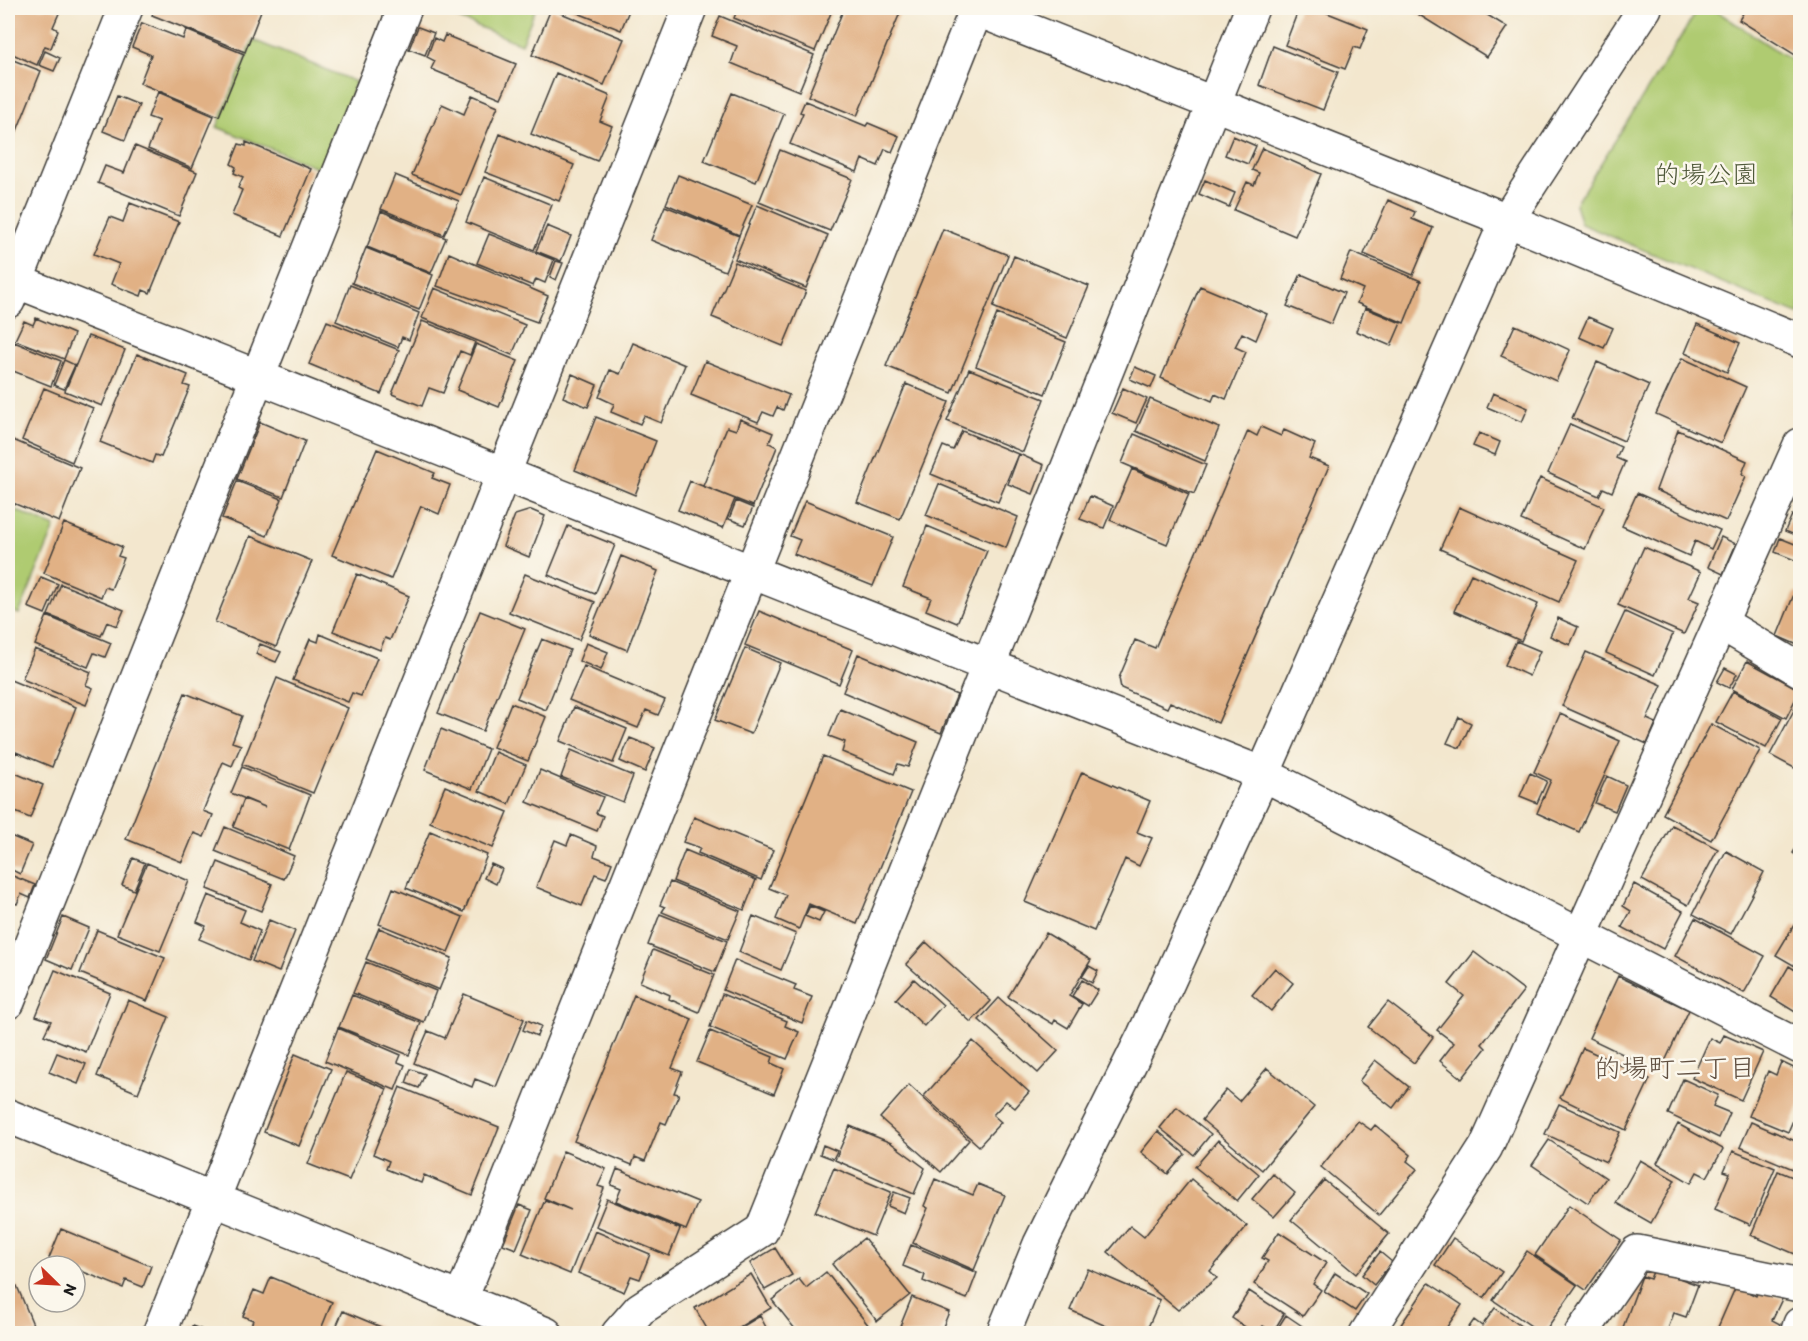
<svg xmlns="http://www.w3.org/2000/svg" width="1808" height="1341" font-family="Itim,'Klee One',sans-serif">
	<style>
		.green { fill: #afcb71; stroke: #667446; stroke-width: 1.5 }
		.building { fill: #e1b185 }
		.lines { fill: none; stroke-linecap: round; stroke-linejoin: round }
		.minor-casing { stroke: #3c3a37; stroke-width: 36 }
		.minor { stroke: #fff; stroke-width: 33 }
		.labels { text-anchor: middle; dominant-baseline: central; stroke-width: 5; stroke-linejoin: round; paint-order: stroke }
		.park-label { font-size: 26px; fill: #4f593a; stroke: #fbf7ec }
		.neighbourhood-label { font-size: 27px; fill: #615041; stroke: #fbf7ec }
	</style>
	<rect width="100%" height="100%" fill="#fbf7ec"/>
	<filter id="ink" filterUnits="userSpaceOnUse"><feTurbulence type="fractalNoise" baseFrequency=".0167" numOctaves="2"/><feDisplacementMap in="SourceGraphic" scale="12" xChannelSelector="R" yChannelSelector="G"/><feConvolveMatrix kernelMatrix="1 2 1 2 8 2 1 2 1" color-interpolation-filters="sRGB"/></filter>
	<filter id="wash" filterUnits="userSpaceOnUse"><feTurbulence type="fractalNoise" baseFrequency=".008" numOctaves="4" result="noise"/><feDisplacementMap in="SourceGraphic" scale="24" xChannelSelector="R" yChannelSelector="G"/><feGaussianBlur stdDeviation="1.35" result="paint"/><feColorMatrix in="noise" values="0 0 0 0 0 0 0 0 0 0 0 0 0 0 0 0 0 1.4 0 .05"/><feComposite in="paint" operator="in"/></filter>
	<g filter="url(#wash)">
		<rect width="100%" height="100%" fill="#f3e7ce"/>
		<path class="green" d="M433,8H536L521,44Z
			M1699,8H1712L1800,66V315L1581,224L1575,204Z
			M253,40L356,82L321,169L217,127Z
			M8,507L55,527L19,614L8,609Z"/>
		<g id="blocks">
			<path class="building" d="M8,8H52L60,11L53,27L58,30L51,48L45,46L37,65L8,52Z
				M156,8H262L245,52L152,15Z
				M565,8H630L621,30Z
				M738,8H833L815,51L734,18Z
				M844,8H902L857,116L808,96Z
				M1299,8H1315L1368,29L1360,49L1354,47L1345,69L1285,45Z
				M1408,8H1476L1507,27L1487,57Z
				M1487,8H1504L1499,15Z
				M1746,8H1800V58L1739,20Z
				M551,9L624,39L604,85L532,55Z
				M720,16L814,55L799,91L731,63L737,46L712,36Z
				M142,23L183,39L186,30L244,54L219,116L140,83L151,55L132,47Z
				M418,27L434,33L425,55L409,49Z
				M445,35L516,64L501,98L431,69L435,61L427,57L434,38L442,42Z
				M1273,46L1338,72L1323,110L1259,85Z
				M45,51L60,58L54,71L39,65Z
				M8,58L41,71L8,153Z
				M556,73L610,96L600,121L612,126L597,161L531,134Z
				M158,92L214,116L192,168L148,149L159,121L148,117Z
				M732,93L784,114L756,182L704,161Z
				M472,95L498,106L461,195L412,175L442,104L464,114Z
				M117,96L139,105L125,140L103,131Z
				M805,101L866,126L868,123L899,136L892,152L885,149L878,166L862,159L857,172L790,144L803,113L800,112Z
				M500,134L574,165L559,201L485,172Z
				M1233,136L1256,146L1248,164L1225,155Z
				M246,142L311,169L283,236L232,215L242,190L238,188L243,177L234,173L236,167L231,164L239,144L246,146Z
				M135,146L197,172L179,216L98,183L105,166L124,173Z
				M1262,148L1321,174L1295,236L1234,210L1247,182L1254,185L1259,173L1252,170Z
				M780,150L852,179L830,231L759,202Z
				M395,175L459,201L444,235L381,209Z
				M678,175L752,205L739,235L666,204Z
				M484,177L552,205L534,250L466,222Z
				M1205,180L1235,193L1229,207L1199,194Z
				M1388,200L1415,212L1412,219L1433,228L1413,275L1364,254Z
				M130,203L179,222L150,293L143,290L141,296L111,284L119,264L94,254L110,217L123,222Z
				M757,205L828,235L806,288L735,259Z
				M665,206L739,236L725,271L651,240Z
				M381,211L446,238L431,273L367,247Z
				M547,226L571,236L561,261L536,251Z
				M943,229L1008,255L952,393L886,366Z
				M489,234L554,260L545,283L536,279L533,286L477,263Z
				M366,248L433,275L419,310L352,283Z
				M1351,252L1421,281L1404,323L1357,303L1363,289L1340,279Z
				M449,253L548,296L537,322L437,286Z
				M1014,256L1089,286L1067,338L993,307Z
				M556,261L563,263L556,280L550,277Z
				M735,262L806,291L783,346L712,317Z
				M1301,274L1344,293L1331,324L1287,306Z
				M350,285L419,313L409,340L402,337L398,347L336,321Z
				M1200,286L1267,314L1256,340L1242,333L1235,347L1246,352L1226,399L1215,394L1212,401L1161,378Z
				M434,288L525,325L512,355L422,318Z
				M1365,308L1401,323L1391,346L1356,331Z
				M997,314L1066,342L1045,394L976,366Z
				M1588,317L1613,328L1604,348L1579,337Z
				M36,318L74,334L64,359L15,340L24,321L33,325Z
				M327,321L399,350L381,394L309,364Z
				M422,321L475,342L470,355L460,351L443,393L429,388L422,406L392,394Z
				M1697,324L1740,343L1727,372L1685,353Z
				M1515,325L1570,350L1556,381L1501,356Z
				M88,336L125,350L102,406L65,391Z
				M14,342L61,361L51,386L8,369V357Z
				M633,343L685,365L661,423L644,416L640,424L611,412L614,404L599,397L610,370L620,374Z
				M476,344L518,361L499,407L457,390Z
				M137,354L188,375L184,385L190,387L161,457L155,455L152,463L100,442Z
				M1682,358L1746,387L1721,443L1656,414Z
				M64,360L75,365L64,389L54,385Z
				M705,361L789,395L783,410L777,407L773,416L763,412L758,422L691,395Z
				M1597,362L1649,385L1624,441L1572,418Z
				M1135,367L1156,376L1151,388L1130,379Z
				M969,369L1044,399L1023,452L947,421Z
				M572,374L597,385L588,407L563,397Z
				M906,384L949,402L900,519L857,502Z
				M44,388L93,408L72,462L22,440Z
				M1123,388L1147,399L1136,423L1112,413Z
				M1493,393L1528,408L1522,422L1487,407Z
				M1150,399L1219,428L1205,461L1136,431Z
				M596,417L656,441L635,495L575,470Z
				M740,419L773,433L769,443L777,447L753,506L703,486L727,427L736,430Z
				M260,422L305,441L283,497L237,479Z
				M1570,424L1621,447L1616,458L1625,462L1612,492L1603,488L1599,496L1548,473Z
				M1261,427L1281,436L1284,430L1315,444L1309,458L1329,466L1218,723L1170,702L1167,708L1121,688L1119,678L1135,640L1155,648L1248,431L1257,436Z
				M1678,430L1747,461L1742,474L1746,476L1726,521L1656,490Z
				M962,431L1018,454L998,502L931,474L943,446L953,450Z
				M1479,433L1500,442L1495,455L1473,446Z
				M1134,434L1206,465L1194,494L1122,463Z
				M13,440L80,468L59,522L8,501V454Z
				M377,449L435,473L432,478L450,485L439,514L421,506L391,579L332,555Z
				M1019,454L1044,465L1033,494L1008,484Z
				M1132,469L1189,494L1167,544L1110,520Z
				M1540,478L1604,507L1585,549L1521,520Z
				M237,481L282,499L267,536L222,518Z
				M690,481L735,499L723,528L678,510Z
				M939,484L1018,517L1006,548L926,515Z
				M1637,493L1720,530L1711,549L1695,541L1689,556L1622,526Z
				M1090,496L1113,506L1104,528L1080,519Z
				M736,501L753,508L745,525L729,519Z
				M805,501L893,537L873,586L794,554L800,540L790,536Z
				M1459,507L1578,560L1559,602L1440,549Z
				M531,510L545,516L529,557L503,546L515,515Z
				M1792,515L1800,519V537L1785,531Z
				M64,523L122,547L118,556L124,558L111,589L105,587L101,597L44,573Z
				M568,526L615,545L595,594L548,575Z
				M927,526L987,551L957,623L926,610L931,598L903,587Z
				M250,536L312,561L276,647L215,622Z
				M1721,537L1736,544L1723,574L1708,567Z
				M1780,538L1800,546L1797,561L1775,552Z
				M1644,547L1701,572L1689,598L1699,602L1684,634L1618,605Z
				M621,556L658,571L627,650L589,634Z
				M357,574L409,596L390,640L385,638L380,650L333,631Z
				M525,574L595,602L579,640L509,612Z
				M1471,574L1538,604L1521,641L1454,611Z
				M41,577L58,584L45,614L28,607Z
				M61,584L124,610L117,626L107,622L101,636L48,615Z
				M1795,592L1800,594V646L1777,636Z
				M480,611L525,629L483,731L438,713Z
				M759,611L853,650L839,684L745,645Z
				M1625,612L1673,634L1655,675L1606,653Z
				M47,616L111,643L105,657L94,653L88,667L35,645Z
				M1558,618L1578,627L1570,645L1550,636Z
				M320,634L377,658L361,696L352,693L348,702L293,680L310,639L318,642Z
				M542,639L570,650L546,710L517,698Z
				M1516,641L1540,651L1529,676L1505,665Z
				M586,643L608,652L601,670L579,661Z
				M260,644L281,652L276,662L256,654Z
				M745,648L780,663L751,734L715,720Z
				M35,649L91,672L86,685L93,688L86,705L22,679Z
				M1586,652L1662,685L1647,719L1656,723L1647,744L1562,706Z
				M858,654L957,695L941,733L843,692Z
				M1747,661L1800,690L1786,718L1732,689Z
				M584,666L665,700L658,715L646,710L638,728L569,700Z
				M1725,668L1737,674L1729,688L1717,682Z
				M277,678L348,708L313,793L242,764Z
				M8,679L76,707L52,767L16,752L12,763L8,761Z
				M1733,691L1782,718L1766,748L1716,722Z
				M185,693L242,716L232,742L241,745L232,766L223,762L203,811L213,815L204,837L194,833L182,862L126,839Z
				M1800,699V771L1770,755Z
				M511,703L546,717L528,761L493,747Z
				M574,707L627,729L613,763L560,741Z
				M840,709L918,742L908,767L898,764L894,774L842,752L845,742L829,736Z
				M1560,714L1620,741L1579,832L1537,813L1551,780L1534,772Z
				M1459,717L1471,723L1460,748L1447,743Z
				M1711,724L1760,750L1711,840L1663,814Z
				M441,729L488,749L472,789L425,770Z
				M630,738L655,748L645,772L620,761Z
				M571,750L633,776L623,802L561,777Z
				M495,752L526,765L509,804L479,791Z
				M823,756L911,792L857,924L809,904L799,929L776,919L786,895L769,888Z
				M242,767L310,795L289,850L233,827L244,799L265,807L231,793Z
				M8,770L43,785L30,818L8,809Z
				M540,770L603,797L596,813L603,816L597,831L527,802Z
				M1082,772L1150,801L1137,832L1152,838L1139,866L1125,859L1094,931L1025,902Z
				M1530,773L1547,781L1537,803L1520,796Z
				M1607,776L1626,785L1615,811L1595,803Z
				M445,786L508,812L493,848L430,822Z
				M694,817L773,850L761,880L698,853L700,848L683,842Z
				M1672,825L1718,849L1688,905L1642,880Z
				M225,827L294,856L284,879L215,851Z
				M430,831L487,855L464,912L406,888Z
				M8,835L32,845L20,874L8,868Z
				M571,835L597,846L594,856L612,863L606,878L595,874L582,906L536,887L555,840L567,845Z
				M1800,841V858L1793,853Z
				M685,850L756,880L744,910L673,881Z
				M1726,851L1764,872L1731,934L1693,914Z
				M133,858L145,863L134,890L122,885Z
				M218,862L272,884L261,911L207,889Z
				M147,863L189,881L160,951L117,934Z
				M491,864L502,869L496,884L484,878Z
				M8,874L35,885L30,898L21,894L17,904L11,902L8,910Z
				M670,882L740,911L728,939L662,912L665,907L660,905Z
				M1634,884L1683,911L1663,949L1622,927L1631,911L1623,906Z
				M393,888L463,917L448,952L379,924Z
				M208,895L245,910L240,922L260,931L249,960L199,939L206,926L197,922Z
				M810,906L824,912L819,922L805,916Z
				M660,914L727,941L715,972L648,945Z
				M753,916L796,934L781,970L739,952Z
				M63,917L89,928L72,970L46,959Z
				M1695,918L1765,956L1744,993L1675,956Z
				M269,920L295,931L279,972L252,961Z
				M1794,925L1800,929V969L1776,955Z
				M379,928L452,958L439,990L366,959Z
				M97,930L165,958L147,1001L80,973Z
				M1046,933L1091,960L1069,996L1082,1004L1068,1028L1055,1020L1053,1024L1008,997Z
				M926,942L991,1001L971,1022L906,964Z
				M653,950L714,975L699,1012L669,999L670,995L640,982Z
				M1474,952L1524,990L1482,1044L1486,1048L1462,1079L1440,1061L1454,1043L1437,1030L1464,996L1449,984Z
				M735,960L796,985L794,990L812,997L802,1023L723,990Z
				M366,962L436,991L424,1022L353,993Z
				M1089,966L1098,971L1092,983L1082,977Z
				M1789,966L1800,973V1015L1771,997Z
				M1275,968L1293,983L1271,1011L1252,995Z
				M55,970L110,993L86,1052L44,1035L51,1021L36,1016Z
				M1618,976L1689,1010L1660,1072L1589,1038Z
				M914,979L943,1005L924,1026L896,999Z
				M1082,980L1098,990L1088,1006L1072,996Z
				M464,994L524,1019L496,1087L475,1079L472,1087L414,1063L428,1031L445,1038Z
				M722,994L787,1021L785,1026L799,1032L787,1059L710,1027Z
				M352,995L421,1023L409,1055L339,1027Z
				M634,995L692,1019L672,1068L682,1072L674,1093L679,1094L666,1124L661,1122L645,1161L635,1157L632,1165L574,1141Z
				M999,998L1058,1051L1038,1073L979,1020Z
				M128,1000L169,1017L138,1093L97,1076Z
				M1388,1002L1433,1037L1414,1063L1368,1027Z
				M527,1020L541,1026L537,1036L523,1030Z
				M338,1028L401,1055L398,1062L405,1065L395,1090L325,1061Z
				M710,1031L773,1057L771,1063L784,1069L774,1094L697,1062Z
				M1724,1035L1763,1052L1741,1100L1692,1078L1710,1038L1720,1043Z
				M973,1041L1029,1092L1015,1108L1006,1101L993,1115L1001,1122L979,1146L924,1096Z
				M1583,1048L1650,1079L1626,1130L1560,1098Z
				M57,1053L86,1064L78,1084L49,1072Z
				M295,1054L331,1069L299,1146L264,1132Z
				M1375,1060L1409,1087L1393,1108L1359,1081Z
				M1781,1062L1800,1071V1104L1788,1132L1749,1116L1768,1071L1776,1075Z
				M1267,1068L1314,1107L1262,1170L1202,1120L1226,1090L1239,1101Z
				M411,1069L425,1074L419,1088L406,1083Z
				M346,1072L387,1089L349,1180L308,1164Z
				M1683,1079L1718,1095L1713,1106L1730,1113L1719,1138L1668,1114Z
				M909,1085L969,1140L941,1172L880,1118Z
				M400,1087L499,1127L472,1195L424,1175L421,1183L386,1169L389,1161L373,1154Z
				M1559,1104L1620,1132L1606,1162L1545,1134Z
				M1177,1107L1211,1134L1194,1155L1160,1128Z
				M1358,1121L1371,1130L1375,1125L1411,1155L1407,1161L1417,1169L1379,1215L1321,1167Z
				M1751,1122L1800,1143V1151L1793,1169L1740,1147Z
				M1678,1124L1723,1149L1707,1177L1697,1172L1691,1183L1657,1163Z
				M850,1126L891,1143L925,1168L914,1194L835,1160Z
				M1158,1131L1185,1154L1168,1174L1141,1152Z
				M1218,1140L1259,1174L1237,1201L1195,1167Z
				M1549,1140L1606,1178L1588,1203L1532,1165Z
				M823,1145L837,1151L833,1159L820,1154Z
				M563,1151L606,1169L598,1186L604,1188L570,1274L522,1254L545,1200L571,1210L544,1198Z
				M1733,1151L1775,1168L1751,1225L1715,1209L1730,1173L1724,1171Z
				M1640,1160L1675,1180L1651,1223L1616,1203Z
				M834,1168L891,1192L873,1236L815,1212Z
				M617,1169L698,1202L686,1230L616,1201L621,1189L611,1185Z
				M1778,1171L1800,1180V1241L1795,1254L1751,1235Z
				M1273,1174L1295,1193L1274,1217L1252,1199Z
				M935,1179L973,1195L978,1184L1005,1195L974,1270L913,1243L928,1208L924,1206Z
				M1191,1179L1247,1226L1210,1271L1217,1278L1178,1310L1108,1252L1130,1226L1144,1237Z
				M1324,1180L1389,1234L1356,1274L1291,1220Z
				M894,1192L910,1198L904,1213L888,1206Z
				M607,1199L680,1229L669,1256L596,1226Z
				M519,1205L532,1210L516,1249L503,1244Z
				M1569,1205L1621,1240L1586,1290L1535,1255Z
				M61,1229L151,1266L143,1287L126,1280L123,1288L49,1258Z
				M595,1231L650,1254L640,1279L631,1276L624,1292L578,1273Z
				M1279,1232L1326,1263L1313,1284L1321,1290L1303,1316L1254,1284L1268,1261L1262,1258Z
				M864,1238L910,1295L877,1321L832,1264Z
				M1453,1238L1502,1272L1484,1298L1435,1265Z
				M911,1245L977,1273L967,1299L923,1281L925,1275L903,1266Z
				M775,1248L792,1275L765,1290L750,1263Z
				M1527,1251L1577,1285L1543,1334L1493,1300Z
				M1380,1252L1392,1262L1374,1285L1362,1275Z
				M1088,1269L1160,1300L1145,1334H1124L1070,1310Z
				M1654,1269L1698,1285L1686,1317L1674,1313L1666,1334H1632L1622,1330L1642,1276L1650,1279Z
				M826,1272L869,1326L860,1334H799L772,1300L799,1279L806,1288Z
				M1335,1273L1367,1294L1355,1311L1324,1291Z
				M751,1274L771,1308L728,1334H710L695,1308Z
				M271,1277L332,1302L319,1334H248L253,1320L243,1316L254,1290L264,1294Z
				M1429,1283L1462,1305L1442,1334H1398L1396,1332Z
				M17,1286L37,1334H8V1290Z
				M1736,1286L1756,1296L1759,1288L1782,1299L1772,1320L1780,1324L1776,1334H1715Z
				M1249,1291L1284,1314L1273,1332L1263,1326L1256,1334L1232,1318Z
				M912,1297L949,1312L940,1334H897Z
				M1495,1308L1532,1334H1464L1474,1320L1482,1326Z
				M343,1311L381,1327L378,1334H333Z
				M1286,1315L1314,1334H1274Z
				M760,1316L768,1331L763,1334H730Z
				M192,1326L211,1333V1334H189Z"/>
		</g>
	</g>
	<g filter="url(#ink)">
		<use href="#blocks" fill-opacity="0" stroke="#3c3a37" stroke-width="1.5"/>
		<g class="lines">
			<defs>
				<path id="minor" d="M973,8L1507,220L1800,341
					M8,278L1263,774L1800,1047
					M8,301L126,8
					M1721,623L1800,670
					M8,1002L405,8
					M8,1116L546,1334
					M461,1299L977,8
					M159,1334L690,8
					M618,1334L640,1309L762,1230L1252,8
					M1003,1334L1040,1244L1144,1035L1263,774L1507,220L1645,8
					M1366,1334L1486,1147L1800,445
					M1581,1334L1637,1252L1800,1285
					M1797,1334L1800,1324"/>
			</defs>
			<use href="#minor" class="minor-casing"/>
			<use href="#minor" class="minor"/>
		</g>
	</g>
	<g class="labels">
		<g class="park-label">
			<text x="1706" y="174">的場公園</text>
		</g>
		<g class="neighbourhood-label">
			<text x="1675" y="1067">的場町二丁目</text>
		</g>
	</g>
	<rect width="1808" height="1341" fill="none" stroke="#fbf7ec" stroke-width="30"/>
	<g transform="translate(57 1284) rotate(114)"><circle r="28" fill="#fbf7ec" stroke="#a29f99" stroke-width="1.5"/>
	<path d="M0-4.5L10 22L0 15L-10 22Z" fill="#c8321e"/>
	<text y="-9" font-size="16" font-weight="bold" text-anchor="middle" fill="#1c1c1c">N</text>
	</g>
</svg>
